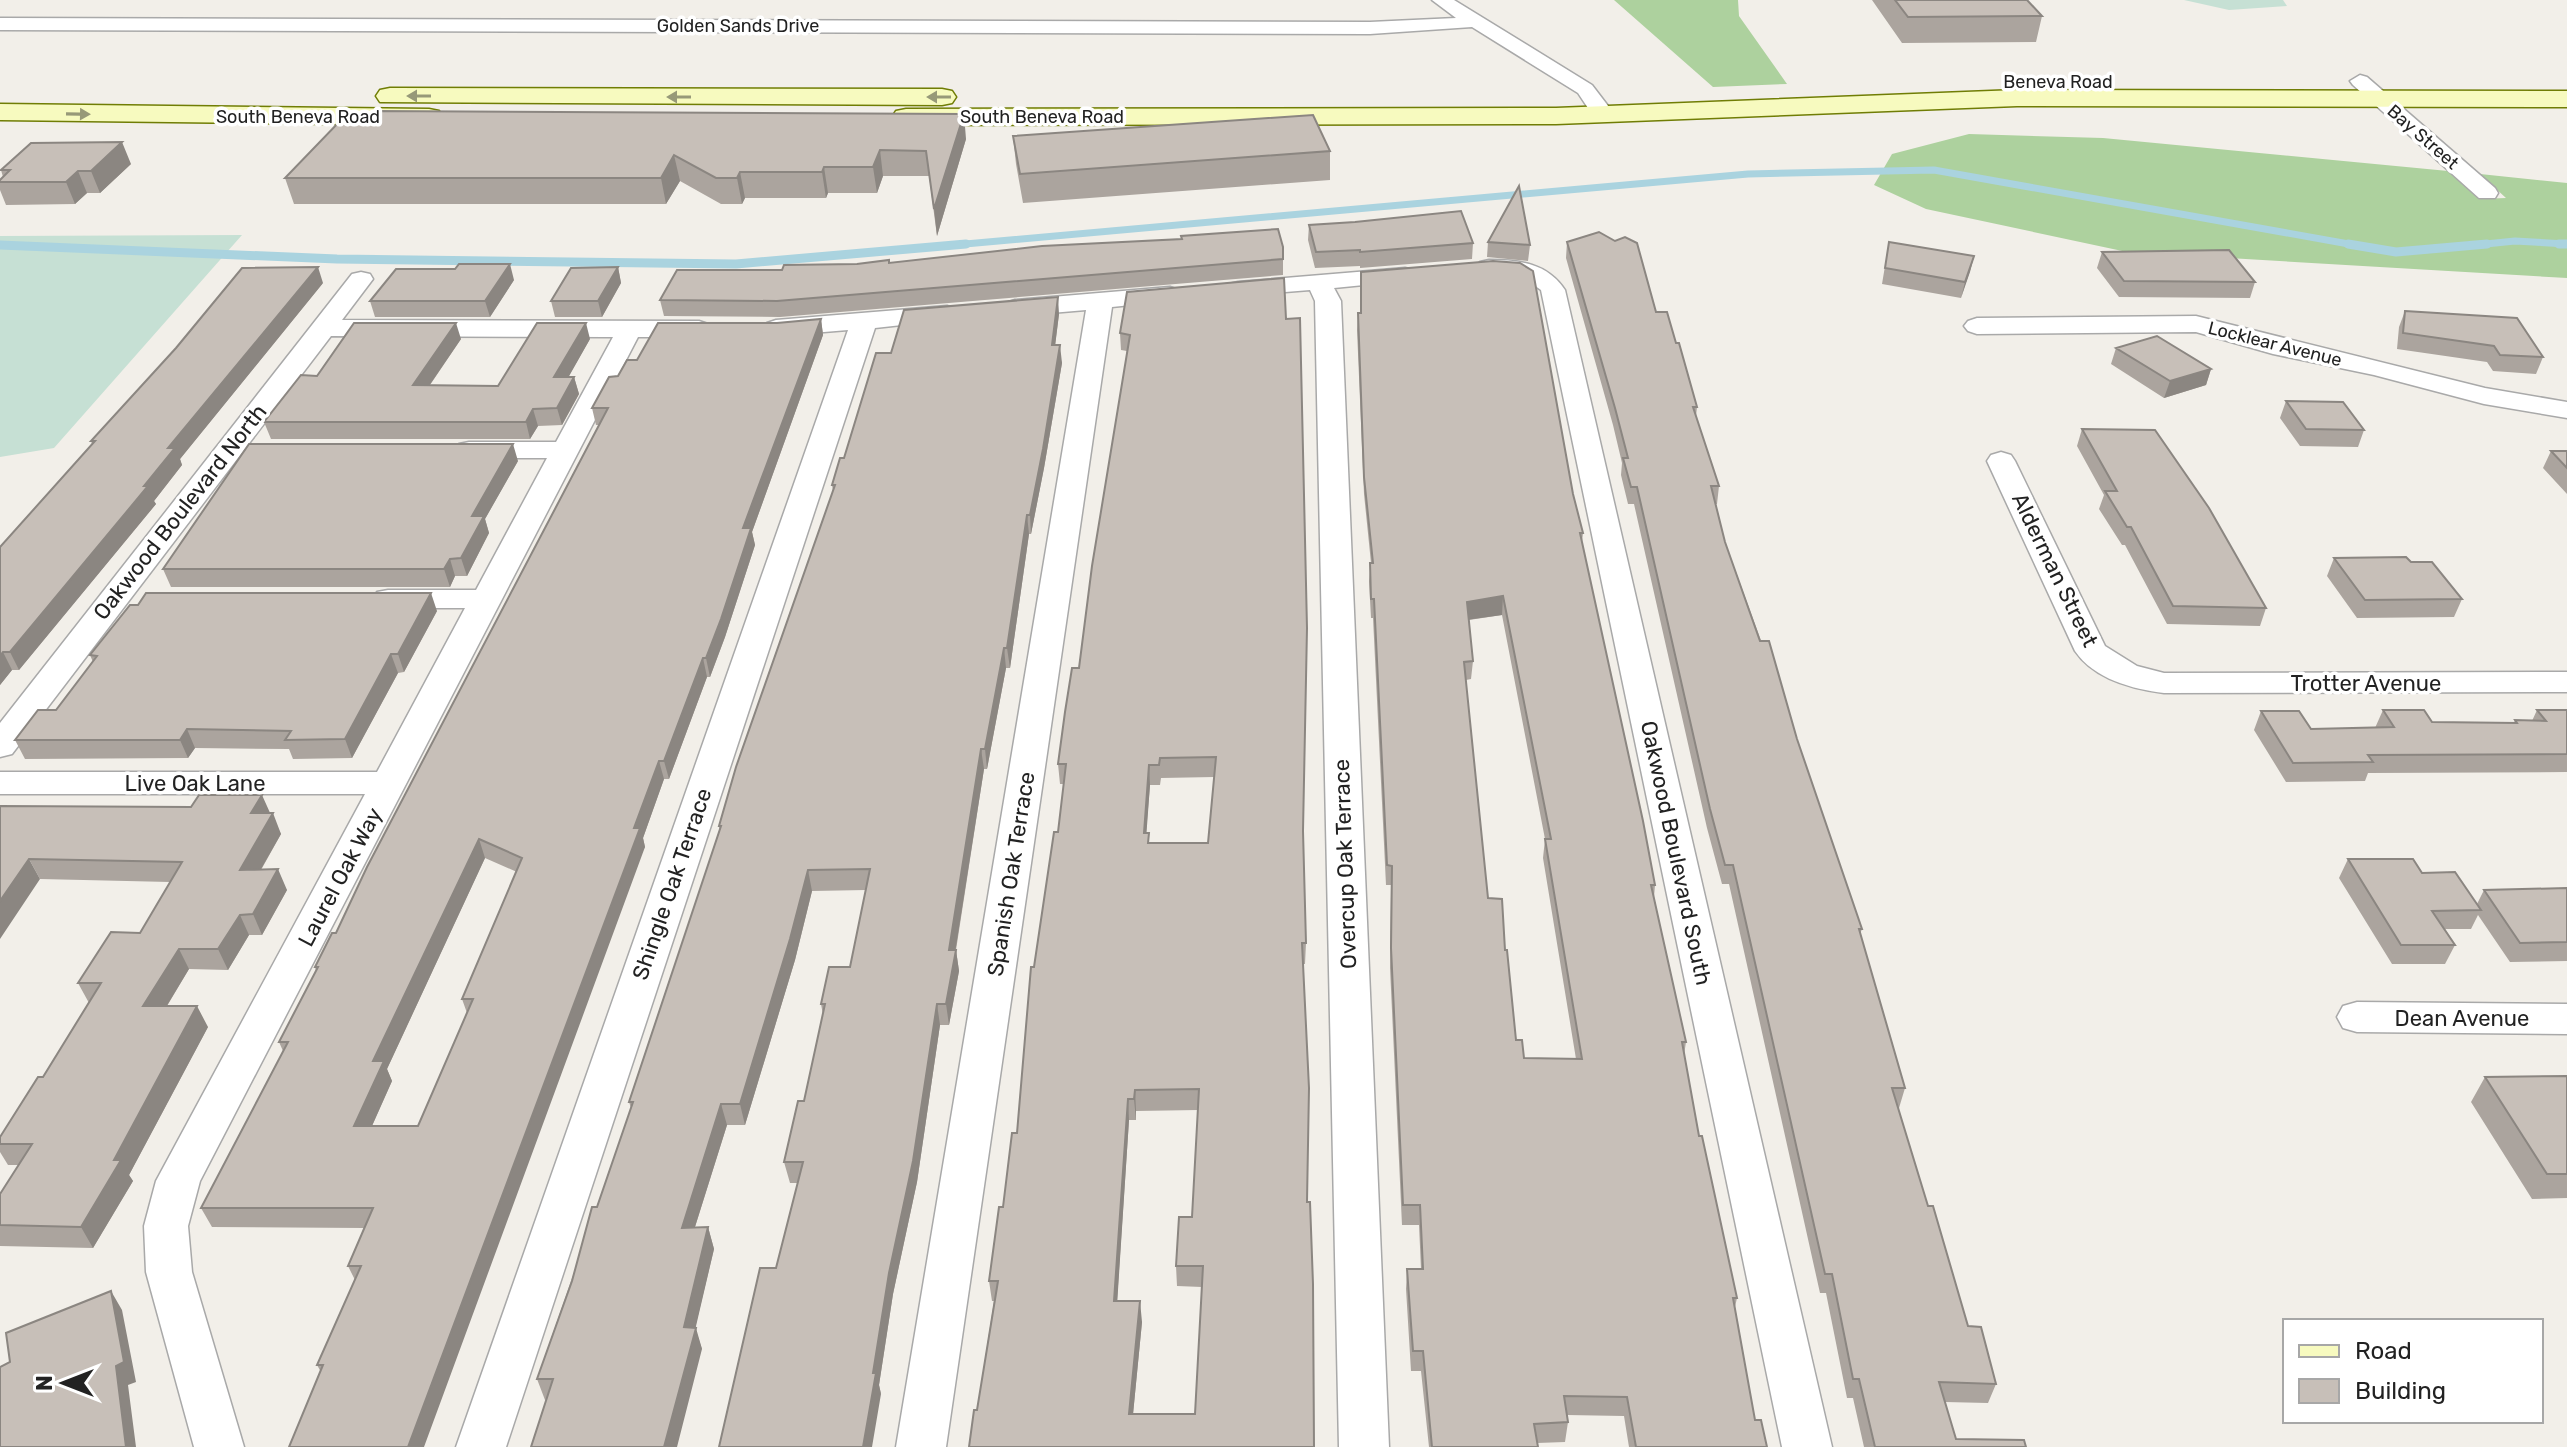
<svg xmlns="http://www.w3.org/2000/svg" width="2567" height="1447" font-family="Rubik,sans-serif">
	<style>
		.forest { fill: #add19e }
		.wetland { fill: #c6e0d4 }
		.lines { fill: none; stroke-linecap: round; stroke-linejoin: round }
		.stream-far1 { stroke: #aad3df; stroke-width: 7 }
		.stream { stroke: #aad3df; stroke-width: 9 }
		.minor-casing { stroke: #a9a9a9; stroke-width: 3 }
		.secondary-casing { stroke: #707d05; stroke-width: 3 }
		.minor { fill: #fff; fill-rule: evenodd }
		.secondary { fill: #f7fabf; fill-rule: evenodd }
		.wall { fill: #aba49e; fill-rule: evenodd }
		.shaded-wall { fill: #8b8681 }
		.building { fill: #c7bfb8; stroke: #8b8681; stroke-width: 2; fill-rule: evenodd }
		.oneway { fill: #979978 }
		.labels { text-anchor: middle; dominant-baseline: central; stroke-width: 7; stroke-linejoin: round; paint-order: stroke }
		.far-street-label { font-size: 18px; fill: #222; stroke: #fff }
		.street-label { font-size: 22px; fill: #222; stroke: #fff }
	</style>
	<rect width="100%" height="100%" fill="#f2efe9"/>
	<path class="forest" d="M1614,0H1738L1739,16L1787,84L1713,87Z
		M1969,134L2103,138L2448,171L2479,199L2506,198L2480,174L2567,183V278L2127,252L1926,209L1874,185L1892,154Z"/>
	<path class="wetland" d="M2184,0H2283L2287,6L2229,10Z
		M242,235L54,448L0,457V236Z"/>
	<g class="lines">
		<path class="stream-far1" d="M0,245L13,246
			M943,246L1748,174L1934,170L2360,246
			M2466,246L2515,241L2567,244"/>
		<path class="stream" d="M2348,244L2396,252L2487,244
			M2559,244H2567
			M0,245L337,259L736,264L966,244"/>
		<defs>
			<path id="minor" d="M1432,0H1454L1592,85L1615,115L1604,121L1596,120L1578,93L1472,27L1370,34L0,30V18L1370,22L1456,18Z
				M2360,75L2367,77L2495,188L2498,193L2495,198H2479L2353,85L2350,81Z
				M1489,260C1520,260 1547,263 1565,290L1832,1447H1782L1541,290L1521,276L1480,272L1477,267L1480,262Z
				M1405,268L1414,270L1417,275L1414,280L1334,288L1341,301L1389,1447H1339L1315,301L1310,290L1238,296L1229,294L1226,289L1229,284L1238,282Z
				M361,272L370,274L373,279L342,320L699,321L708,324L712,329L708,334L699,337H638L200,1181L188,1226L192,1272L244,1447H194L146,1272L144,1226L156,1181L365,794H0V772H377L465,608H388L377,606L372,599L377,592L388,590H476L547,458H469L459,456L455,450L459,444L469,442H556L613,337L331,336L12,754L0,757V723L352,274Z
				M1170,287L1179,290L1183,295L1179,300L1112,307L946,1447H896L1086,310L1015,316L1006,313L1002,308L1006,303L1015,300Z
				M947,306L956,309L960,314L956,319L875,328L506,1447H456L848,330L776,336L767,333L763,328L767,323L776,320Z
				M2196,316L2485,388L2567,402V418L2484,404L2374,375L2273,354L2196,332L1977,334L1968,331L1964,326L1968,321L1977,318Z
				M2001,452L2011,455L2015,461L2105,646L2137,666L2164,673L2567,672V692L2164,693C2132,689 2094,679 2075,651L1987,461L1991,455Z
				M2357,1002L2567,1004V1034L2357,1032L2343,1028L2337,1017L2343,1006Z"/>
			<path id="secondary" d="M390,88L942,89L952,91L956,97L952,103L942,105L380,102L376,96L380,90Z
				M2017,90L2567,91V107L2017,106L1556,124L906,125L896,123L892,117L896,111L906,109L1556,108Z
				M0,104L429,109L439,111L443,117L439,123L429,125L0,120Z"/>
		</defs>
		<use href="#minor" class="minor-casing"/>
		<use href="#secondary" class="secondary-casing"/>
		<use href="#minor" class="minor"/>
		<use href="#secondary" class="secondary"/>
	</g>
	<path class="wall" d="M1872,0H2027L2042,16L2036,42L1902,43Z
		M1013,136L1330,151V180L1023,203L1016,164Z
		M966,139L937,236L929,176H883L877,193H828L826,198H745L742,204H721L680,181L666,204H294L285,178Z
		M131,164L100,193H87L75,204L6,205L0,190V180L3,177L1,170Z
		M1309,225L1473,243L1472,259L1360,268V266L1315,268L1308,240Z
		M1488,242L1530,245L1528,261L1487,257Z
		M1567,242L1656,312L1676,343L1697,407L1696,416L1719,486L1717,504H1716L1725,542L1797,739L1862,929L1860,934L1905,1088L1899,1108H1898L1928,1206L1968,1326L1996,1384L1988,1403L1945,1402L1956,1439L2026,1447H1864L1853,1398H1847L1826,1293H1820L1729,884H1722L1707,828L1634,504H1628L1621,475L1622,463L1613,425L1566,258Z
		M1889,242L1974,256L1961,298L1882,284Z
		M1283,247V275L780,317L664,316L660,300L782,270L890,263Z
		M2102,252L2255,282L2250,298L2119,297L2097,268Z
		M618,267L621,283L602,317H555L551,301Z
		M1361,272L1573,494L1583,533L1582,542L1655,885L1654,897L1686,1042L1684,1055L1699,1136L1737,1298L1735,1307L1755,1420L1767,1447H1629L1624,1416L1567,1415L1568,1422L1565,1442L1537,1443L1538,1447H1429L1421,1371H1411L1406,1289L1407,1269H1421L1419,1225H1402L1390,968L1391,885H1386L1373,618H1371L1369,581L1371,563L1364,494L1357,330L1358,313H1361ZM1502,615L1545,839L1543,858L1576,1059L1524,1058L1516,1040L1505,950L1488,898L1466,680L1471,679L1473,661L1469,620Z
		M514,280L490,317H375L370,301Z
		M323,283L180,459L182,465L154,501L156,504L19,670H12L0,685V547L92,444L91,441L176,348Z
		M1127,292L1303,837L1306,943L1305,964H1303L1307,1202L1314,1447L977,1410L994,1301H992L989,1281L1017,1133L1034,967L1058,832L1064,784H1060L1058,764L1079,668L1127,351L1121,350L1120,333ZM1214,777L1208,843H1149V833H1146L1150,785H1160L1161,778ZM1198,1110L1192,1217L1176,1266L1177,1286L1202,1287L1195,1414H1133L1142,1322L1117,1301L1129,1120H1136V1111Z
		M2405,311L2543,357L2536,374L2493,371L2487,362L2397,349L2399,327Z
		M1059,314L1055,345L1062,363L1044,468L1031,534H1029L1010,668H1006L987,769H984L956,950L959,971L949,1025H940L917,1182L893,1294L879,1385L881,1394L776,1268L798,1183H790L784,1162L804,1101L823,1015L821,1004L850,967L866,890L812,891L795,960L745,1125H727L695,1227H708L714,1249L695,1328L702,1349L545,1400L537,1379L631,1108L629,1102L720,831L719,826L833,491L832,485L891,353Z
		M821,319L823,335L752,532L755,545L725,637L710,677H707L669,779H664L643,838L645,847L321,1372L317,1365L355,1280L348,1266L364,1228L212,1227L201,1208L283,1051L279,1042L316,971L315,967L336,933L599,425H596L592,408L618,376L637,360L777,323ZM485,858L517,872L462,999L467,1013L418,1126H372L392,1081L387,1069Z
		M461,339L430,385L498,386L590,339L568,377H574L579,394L562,425L538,426L530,439H271L264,422L317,376Z
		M2116,348L2211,369L2206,385L2164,398L2111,364Z
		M2286,401L2364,430L2358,447L2300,446L2280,418Z
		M2082,429L2266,608L2260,626L2167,624L2125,545H2122L2099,509L2104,495L2077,446Z
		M2551,451H2567V494L2543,468Z
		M518,461L485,519L489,533L467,576H455L450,587H171L163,569Z
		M2334,558L2411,562L2462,599L2454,617L2357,618L2327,576Z
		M437,611L404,672L398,673L352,758L293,759L289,749L195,748L188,758L25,759L15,740L56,710L93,662L90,655Z
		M2383,710L2432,722L2514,723L2515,720L2532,721L2537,710H2567V772L2368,773L2365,781L2286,782L2254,730L2261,711L2311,729L2375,728Z
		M0,806L270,813L281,834L261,870L287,890L262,935H249L228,970L189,969L167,1006L208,1027L129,1175L133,1181L93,1248L0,1246V1194L19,1165H8L0,1152V1144L43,1077L89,1003L78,983L140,933L170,882L40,879Z
		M2348,859L2422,873L2477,904L2484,890L2567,888V961L2510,962L2478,915L2471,929H2445L2455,945L2445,964H2392L2339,878Z
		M2567,1076V1198L2532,1199L2471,1102L2485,1077Z"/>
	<path class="shaded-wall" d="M964,114L966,139L937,236L934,209Z
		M122,142L131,164L100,193L91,171Z
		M880,150L883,176L877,193L873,167Z
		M674,155L680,181L666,204L661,178Z
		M824,167L828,193L826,198L822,172Z
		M78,171L87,193L75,204L66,182Z
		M740,172L745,198L742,204L737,178Z
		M1974,256L1970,272L1961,298L1965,282Z
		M510,264L514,280L490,317L485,301Z
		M318,267L323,283L180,459L182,465L154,501L156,504L19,670L10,652L144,486L168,448Z
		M618,267L621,283L602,317L598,301Z
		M1058,297L1059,314L1053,363L1052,345Z
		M821,319L823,335L752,532L755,545L725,637L710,677L706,658L743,528Z
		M456,323L461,339L418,402L413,385Z
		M586,323L590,339L559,394L554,377Z
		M1060,345L1062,363L1044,468L1031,534L1030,515Z
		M2211,369L2206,385L2164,398L2170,381Z
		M574,377L579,394L562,425L557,408Z
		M533,409L538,426L530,439L526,422Z
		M513,444L518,461L485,519L489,533L467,576L461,558L472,516Z
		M1027,515L1029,534L1010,668L1007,648Z
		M450,559L455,576L450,587L444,569Z
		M431,593L437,611L404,672L398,654Z
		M1503,596L1502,615L1466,620L1467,602Z
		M1004,648L1006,668L987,769L985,749Z
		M3,652L12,670L0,685V656Z
		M391,654L398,673L352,758L345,739Z
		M703,658L707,677L669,779L664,761Z
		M187,729L195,748L188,758L180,740Z
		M981,749L984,769L955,953L956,950L959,971L949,1025L946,1004L949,950Z
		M659,761L664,779L643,838L645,847L424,1447H408Z
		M1149,765L1150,785L1145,853L1144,833Z
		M262,795L271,815L251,813Z
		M273,813L281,834L249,890L240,870Z
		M479,839L485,858L387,1069L392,1081L363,1146L354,1126L373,1061Z
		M29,859L40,879L0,939V901Z
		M278,869L287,890L262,935L253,914Z
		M808,870L812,891L795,960L745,1125L740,1104Z
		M240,915L249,935L228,970L218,949Z
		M179,949L189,969L154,1027L143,1006Z
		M937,1004L940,1025L917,1182L893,1294L879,1385L881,1394L872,1447H863L873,1373L889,1273Z
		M197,1006L208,1027L129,1175L133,1181L93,1248L81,1227L114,1160Z
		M1135,1090L1136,1111V1120L1134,1099Z
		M1128,1099L1129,1120L1116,1321L1114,1301Z
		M721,1104L727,1125L688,1249L682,1228Z
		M708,1227L714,1249L693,1339L696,1328L702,1349L677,1447H664L684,1327Z
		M111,1291L122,1310L136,1382L128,1385L136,1447H126L116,1366Z
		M1140,1301L1142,1322L1131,1435L1129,1414Z"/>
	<path class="building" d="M1895,0H2027L2042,16L1908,17Z
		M375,111L964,114L934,209L926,151L880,150L873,167H824L822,172H740L737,178H716L674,155L661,178H285L340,121H366Z
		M1313,115L1330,151L1020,174L1013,136Z
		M122,142L91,171H78L66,182H0V180L10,170H1L31,143Z
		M1519,186L1530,245L1488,242Z
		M1461,211L1473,243L1360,252V250L1316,252L1309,225L1355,222Z
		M1278,229L1283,247V259L777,301L660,300L677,270H782L784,265L857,264L889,260V263L1042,246L1182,239L1181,236Z
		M1599,232L1615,241L1625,237L1637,243L1656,312H1667L1676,343H1679L1697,407H1693L1719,486H1711L1725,542L1760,641H1769L1797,739L1862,929H1859L1905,1088H1892L1928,1206H1933L1968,1326L1981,1327L1996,1384L1939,1382L1956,1439L2024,1440L2026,1447H1875L1859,1379H1853L1832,1274H1825L1733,865H1725L1710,809L1637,487H1631L1623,458H1628L1615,408L1567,242Z
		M1889,242L1974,256L1965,282L1885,268Z
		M2229,250L2255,282L2124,281L2102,252Z
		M1493,261L1520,263L1533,271L1573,494L1583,533H1580L1643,821L1655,885H1651L1686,1042H1682L1699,1136H1702L1737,1298H1733L1755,1420H1761L1767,1447H1636L1627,1397L1564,1396L1568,1422L1534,1424L1538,1447H1432L1423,1351H1413L1407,1269H1423L1420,1205H1403L1391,948L1392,866L1387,865L1374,599H1371L1370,563H1373L1364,477L1358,313H1361V272ZM1503,596L1551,839H1545L1582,1059L1524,1058L1522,1040H1516L1507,950H1505L1502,899L1488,898L1464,662L1473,661L1467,602Z
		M459,264H510L485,301H370L396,269H455Z
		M318,267L168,448H175L144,486H148L10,652H3L0,656V547L95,441H91L176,348L242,268Z
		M618,267L598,301H551L571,268Z
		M1284,278L1286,319L1300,318L1307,628L1303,831L1306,943H1302L1309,1088L1307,1202H1310L1313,1284L1314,1447H969L974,1410H977L998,1281H989L999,1207H1003L1012,1133H1017L1031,967H1034L1054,832H1058L1066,764H1058L1065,712L1072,668H1079L1092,566L1130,335L1120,333L1127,292ZM1216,757L1208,843H1148L1149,833H1144L1149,765H1159L1160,758ZM1199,1089L1192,1217H1179L1176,1266H1203L1195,1414H1129L1140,1301H1114L1128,1099H1134L1135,1090Z
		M1058,297L1052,345H1060L1043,449L1030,515H1027L1007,648H1004L985,749H981L949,950H956L946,1004H937L913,1161L889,1273L873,1373H876L863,1447H719L760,1268H776L803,1162H784L798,1101H804L825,1004H821L829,967H850L870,869L808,870L790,939L740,1104H721L682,1228L708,1227L684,1327L696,1328L664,1447H531L553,1379H537L572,1281L592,1207H597L633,1102H629L721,826H719L736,767L835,485H832L840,458H844L876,353H891L904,310Z
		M2405,311L2517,318L2543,357L2500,355L2494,346L2403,333Z
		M821,319L743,528H751L721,619L706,658H703L664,761H659L634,828H640L408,1447H289L323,1365H317L361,1266H348L373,1208H201L288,1042H279L318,967H315L332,933H336L367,867L608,408H592L609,377L618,376L627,360H637L658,323H777ZM479,839L522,858L462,999H473L418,1126H354L384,1061H373Z
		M354,323H456L413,385L498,386L537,323H586L554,377H574L557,408L533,409L526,422H264L301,375L317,376Z
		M2157,336L2211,369L2170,381L2116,348Z
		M2286,401L2343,402L2364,430L2306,429Z
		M2082,429L2155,430L2209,508L2266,608L2173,606L2131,527H2127L2105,491H2117Z
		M249,444H513L472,516H484L461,558L450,559L444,569H163Z
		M2551,451H2567V468Z
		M2406,557L2411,562H2432L2462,599L2365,600L2334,558Z
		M146,593H431L398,654H391L345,739L285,740L291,731L187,729L180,740H15L38,710H56L97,656L90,655L130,605H138Z
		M2383,710H2424L2432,722L2517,723L2515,720L2546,721L2537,710H2567V754L2368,755L2373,762L2293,763L2261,711H2299L2311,729L2394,727Z
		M199,795H262L251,813H273L240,870L278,869L253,914L240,915L218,949H179L143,1006H197L114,1160H121L81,1227L0,1225V1194L32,1144H0V1137L38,1077H43L101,983H78L111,932L140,933L182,862L29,859L0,901V806L191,807Z
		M2348,859H2413L2422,873L2455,872L2481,910L2432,911L2455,945H2401Z
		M2567,888V942L2520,943L2484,890Z
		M2567,1076V1174H2547L2485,1077Z
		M111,1291L124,1362L116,1366L126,1447H0V1367L10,1362L6,1333Z"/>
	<defs><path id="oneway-solid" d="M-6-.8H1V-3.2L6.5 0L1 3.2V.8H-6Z" transform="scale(2)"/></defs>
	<g class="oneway">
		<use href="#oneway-solid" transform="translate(419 96) rotate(-180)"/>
		<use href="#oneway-solid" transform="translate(679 97) rotate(-180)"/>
		<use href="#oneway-solid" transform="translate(939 97) rotate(-180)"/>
		<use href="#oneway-solid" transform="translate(78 114) rotate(1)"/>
	</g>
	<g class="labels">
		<g class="far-street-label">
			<text x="738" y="26">Golden Sands Drive</text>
			<text x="2058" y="82">Beneva Road</text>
			<text x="298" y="117">South Beneva Road</text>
			<text x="1042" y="117">South Beneva Road</text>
			<text transform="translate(2423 137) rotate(41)">Bay Street</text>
			<text transform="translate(2275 344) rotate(14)">Locklear Avenue</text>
		</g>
		<g class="street-label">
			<text transform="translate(180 512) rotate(-52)">Oakwood Boulevard North</text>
			<text transform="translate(2055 570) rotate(64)">Alderman Street</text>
			<text x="2366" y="683">Trotter Avenue</text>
			<text x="195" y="783">Live Oak Lane</text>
			<text transform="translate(1676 853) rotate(78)">Oakwood Boulevard South</text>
			<text transform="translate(1345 864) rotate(-92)">Overcup Oak Terrace</text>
			<text transform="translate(1011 874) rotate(-81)">Spanish Oak Terrace</text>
			<text transform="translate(340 877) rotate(-62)">Laurel Oak Way</text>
			<text transform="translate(672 884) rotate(-71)">Shingle Oak Terrace</text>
			<text x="2462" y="1018">Dean Avenue</text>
		</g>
	</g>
	<rect x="2283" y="1319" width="260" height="104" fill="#ffffff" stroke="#a7a7a7" stroke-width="2"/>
	<rect x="2299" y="1345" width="40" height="12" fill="#f7fabf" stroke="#a7a7a7" stroke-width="2"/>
	<text x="2355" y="1359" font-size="24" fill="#222222">Road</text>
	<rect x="2299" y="1379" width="40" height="24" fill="#c7bfb8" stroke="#a7a7a7" stroke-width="2"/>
	<text x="2355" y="1399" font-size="24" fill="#222222">Building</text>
	<g transform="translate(64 1383) rotate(270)" stroke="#ffffff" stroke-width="6" paint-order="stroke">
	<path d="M0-6L14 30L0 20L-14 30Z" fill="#222222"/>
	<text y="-12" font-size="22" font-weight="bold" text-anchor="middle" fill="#222222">N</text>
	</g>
</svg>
